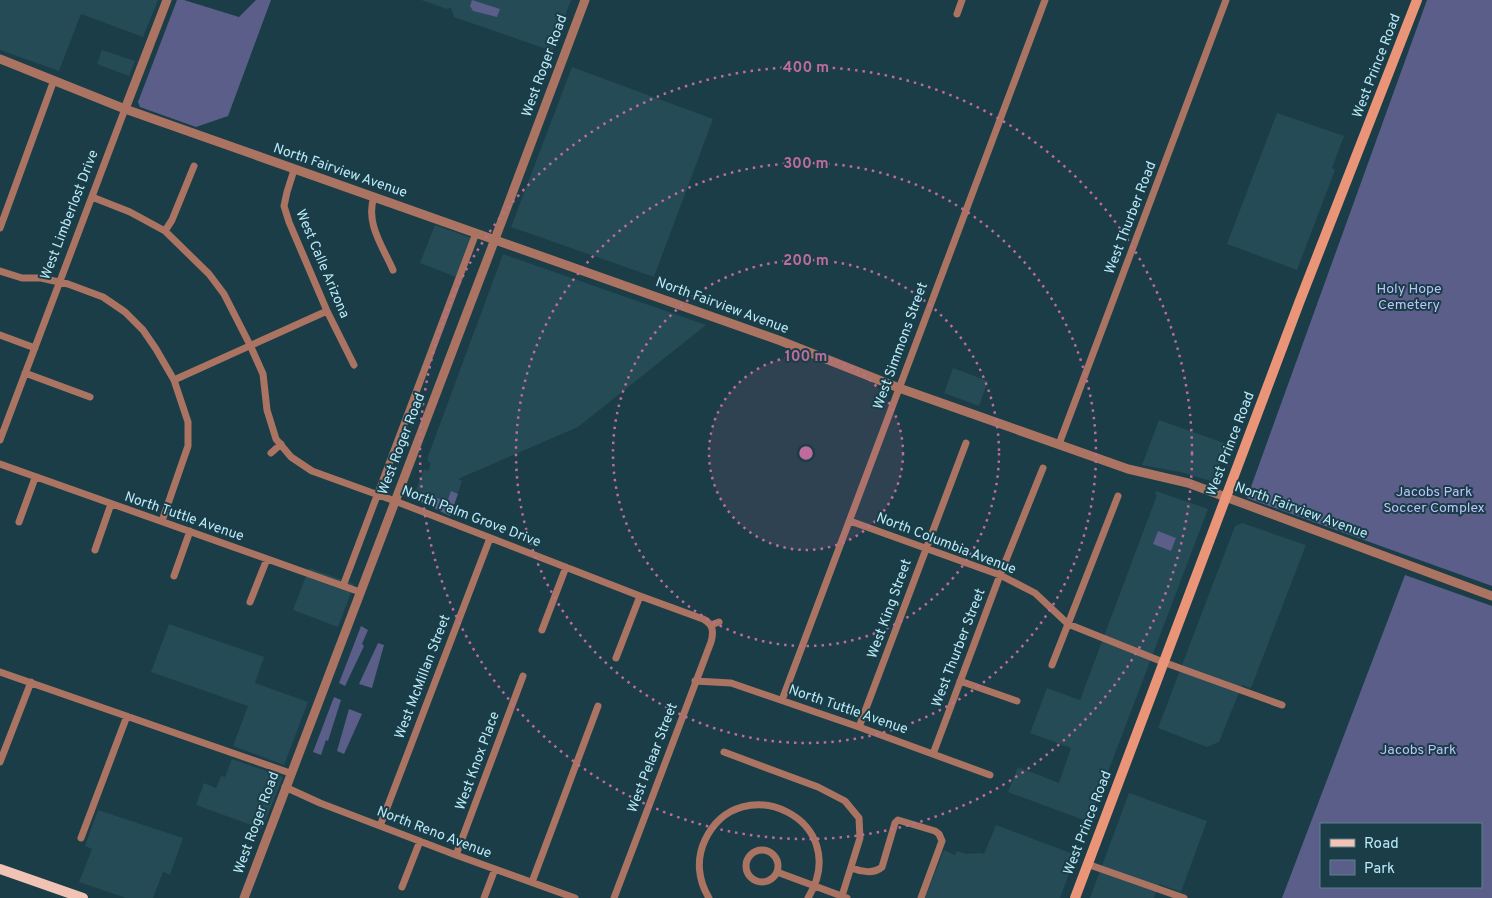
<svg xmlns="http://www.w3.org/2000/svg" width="1492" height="898" font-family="Overpass,sans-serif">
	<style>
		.built { fill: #244b56 }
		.green { fill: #5a5e89; fill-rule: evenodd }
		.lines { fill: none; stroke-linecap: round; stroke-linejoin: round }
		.minor { stroke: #ab7462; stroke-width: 7 }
		.tertiary { stroke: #ab7462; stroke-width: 9 }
		.secondary { stroke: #eb9578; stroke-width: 10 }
		.primary { stroke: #f0c3b4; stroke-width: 10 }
		.ring { fill: none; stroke: #be6c9b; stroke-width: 2.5; stroke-dasharray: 2.5 5 }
		.labels { text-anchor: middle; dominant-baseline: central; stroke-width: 4; stroke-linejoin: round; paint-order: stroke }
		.street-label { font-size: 14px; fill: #b9eafa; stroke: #1b3d47 }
		.park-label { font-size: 14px; fill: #bdc3fd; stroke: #1b3d47 }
		.centre { fill: #be6c9b; stroke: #1b3d47; stroke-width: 2.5 }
		.ring-label { font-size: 15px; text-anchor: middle; font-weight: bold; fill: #be6c9b; stroke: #1b3d47; stroke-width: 4; stroke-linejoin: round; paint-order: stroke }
	</style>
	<rect width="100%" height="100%" fill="#1b3d47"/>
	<path class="built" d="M0,0H158L143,37L81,14L59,71L0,50Z
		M421,0H571L552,51L454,17L451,8L447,9Z
		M102,50L135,61L129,76L97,64Z
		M572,67L713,119L654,277L511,227Z
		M1277,113L1344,136L1332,168L1335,170L1297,270L1227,244Z
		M435,225L471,238L456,277L420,263Z
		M503,254L706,325L578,427L458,479L462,481L450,516L436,508L412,500L424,469L428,471L431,463L428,462V459H427Z
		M953,368L988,381L979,406L944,393Z
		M1159,420L1227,444L1214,482L1180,472L1142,465Z
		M1156,491L1208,509L1089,822L1008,792L1018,767L1059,783L1071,748L1030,733L1047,688L1080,700L1157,495L1155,494Z
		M1242,523L1306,545L1251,688L1242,685L1219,742L1207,747L1158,728L1235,526Z
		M309,568L354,584L338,627L293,610Z
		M169,624L264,657L255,683L308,702L284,765L233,746L248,706L151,672Z
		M232,759L283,777L262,829L196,805L204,783L216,788L221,776L225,777Z
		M1129,793L1207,821L1181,892L1159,884L1154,898H1090Z
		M98,810L183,838L170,875L163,872L153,898H126L79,882L92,849L85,846Z
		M996,825L1076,855L1060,898H925L944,850L955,855L957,851L966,854L980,853L984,854Z"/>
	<path class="green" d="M177,0H184L239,17L256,0H271L228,116L196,127L140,107L138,102Z
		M472,0L500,9L497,17L473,11L470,6Z
		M1427,0H1492V586L1247,498Z
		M451,491L458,494L450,516L428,505L432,496L447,502Z
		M1158,531L1176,538L1171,551L1153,544Z
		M1405,575L1492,606V898H1282ZM1321,824H1481V887H1321Z
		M361,626L368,630L362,644L364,646L345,686L339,683Z
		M378,643L384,645L372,688L359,684Z
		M334,697L341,700L328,741L326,740L321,755L313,752Z
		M349,709L362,714L344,754L337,751Z"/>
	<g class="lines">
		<path class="minor" d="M957,14L962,0
			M294,170L287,192L284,206L289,222L327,311L354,365
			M92,197L130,212L165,231L209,274L224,294L250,345L263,374L267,410L276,439L291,457L312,471L395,501L640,596L703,619C713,624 714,631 711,642L614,898
			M374,197C365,223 383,247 393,270
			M0,228L54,80
			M165,231L172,220L194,166
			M0,271L22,278H41L68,284L103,297L125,312L143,330L156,349L174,380L188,422V446L162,521
			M0,335L35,348
			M25,373L90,397
			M174,380L327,311
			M0,440L125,109
			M1059,444L1226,0
			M271,453L281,444
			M0,464L360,592
			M850,521L1000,575L1035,593L1068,624L1163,662L1282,705
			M19,522L35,478
			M95,550L111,504
			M174,576L190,531
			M343,586L476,233
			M250,602L267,559
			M711,625L719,622
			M542,630L566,567
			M616,658L640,596
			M1052,665L1118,496
			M0,672L290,773
			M695,681L731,683L859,727L990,775
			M960,681L1017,701
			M782,700L1045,0
			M859,727L966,443
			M724,752L818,787L845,801L859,818L860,838L842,896
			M933,754L1000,575L1043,468
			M0,762L31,682
			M285,787L320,803L456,855L575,898
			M380,826L490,538
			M81,838L127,716
			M746 866a16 16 0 1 1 32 0a16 16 0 1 1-32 0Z
			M456,855L523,676
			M1087,864L1184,898
			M852,868C861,872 874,874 882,867L895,823L898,820L935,831L939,834L942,841L921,898
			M777,872L847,898
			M532,882L598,706
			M402,887L420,841
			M484,898L495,869
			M709,898C698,880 696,859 705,840C740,766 855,820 808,898"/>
		<path class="tertiary" d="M0,59L125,109L781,341L899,388L1128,469L1188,483L1492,596
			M125,109L167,0
			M244,898L492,247L585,0"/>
		<path class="secondary" d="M1075,898L1299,303L1417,0"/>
		<path class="primary" d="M0,869L83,898"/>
	</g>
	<circle cx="806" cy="453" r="97" fill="#be6c9b" fill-opacity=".12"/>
	<g class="ring">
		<circle cx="806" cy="453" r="97"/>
		<circle cx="806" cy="453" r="193"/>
		<circle cx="806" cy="453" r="290"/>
		<circle cx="806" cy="453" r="386"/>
	</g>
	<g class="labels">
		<g class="street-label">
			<text transform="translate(545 66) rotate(-70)">West Roger Road</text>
			<text transform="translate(1377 66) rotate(-69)">West Prince Road</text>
			<text transform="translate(340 171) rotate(19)">North Fairview Avenue</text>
			<text transform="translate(70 215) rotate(-69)">West Limberlost Drive</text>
			<text transform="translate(1131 218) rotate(-69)">West Thurber Road</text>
			<text transform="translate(322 264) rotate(67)">West Calle Arizona</text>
			<text transform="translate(722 306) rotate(20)">North Fairview Avenue</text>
			<text transform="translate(901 346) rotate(-70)">West Simmons Street</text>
			<text transform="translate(402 444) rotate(-69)">West Roger Road</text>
			<text transform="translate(1231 444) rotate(-69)">West Prince Road</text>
			<text transform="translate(1301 511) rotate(20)">North Fairview Avenue</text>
			<text transform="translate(184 517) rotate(19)">North Tuttle Avenue</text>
			<text transform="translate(471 517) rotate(21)">North Palm Grove Drive</text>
			<text transform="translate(946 544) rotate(21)">North Columbia Avenue</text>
			<text transform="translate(890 609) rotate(-70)">West King Street</text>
			<text transform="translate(959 648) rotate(-69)">West Thurber Street</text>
			<text transform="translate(423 677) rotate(-69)">West McMillan Street</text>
			<text transform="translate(848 710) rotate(19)">North Tuttle Avenue</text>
			<text transform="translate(653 758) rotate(-69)">West Pelaar Street</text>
			<text transform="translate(478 761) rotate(-70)">West Knox Place</text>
			<text transform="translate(257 823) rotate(-70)">West Roger Road</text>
			<text transform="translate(1088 823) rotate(-69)">West Prince Road</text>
			<text transform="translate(434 833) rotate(21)">North Reno Avenue</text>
		</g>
		<g class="park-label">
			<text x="1409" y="289">Holy Hope<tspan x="1409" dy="16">Cemetery</tspan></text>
			<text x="1434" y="492">Jacobs Park<tspan x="1434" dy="16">Soccer Complex</tspan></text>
			<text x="1418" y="750">Jacobs Park</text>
		</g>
	</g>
	<circle cx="806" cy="453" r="8" class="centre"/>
	<g class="ring-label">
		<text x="806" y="72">400 m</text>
		<text x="806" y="168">300 m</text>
		<text x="806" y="265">200 m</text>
		<text x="806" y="361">100 m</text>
	</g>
	<rect x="1320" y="823" width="162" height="65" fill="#1b3d47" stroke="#5a828f"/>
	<rect x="1330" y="839" width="25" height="8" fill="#f0c3b4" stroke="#5a828f"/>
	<text x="1364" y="848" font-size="15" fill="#b9eafa">Road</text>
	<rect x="1330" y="860" width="25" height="15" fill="#5a5e89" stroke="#5a828f"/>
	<text x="1364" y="873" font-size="15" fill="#b9eafa">Park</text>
</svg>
